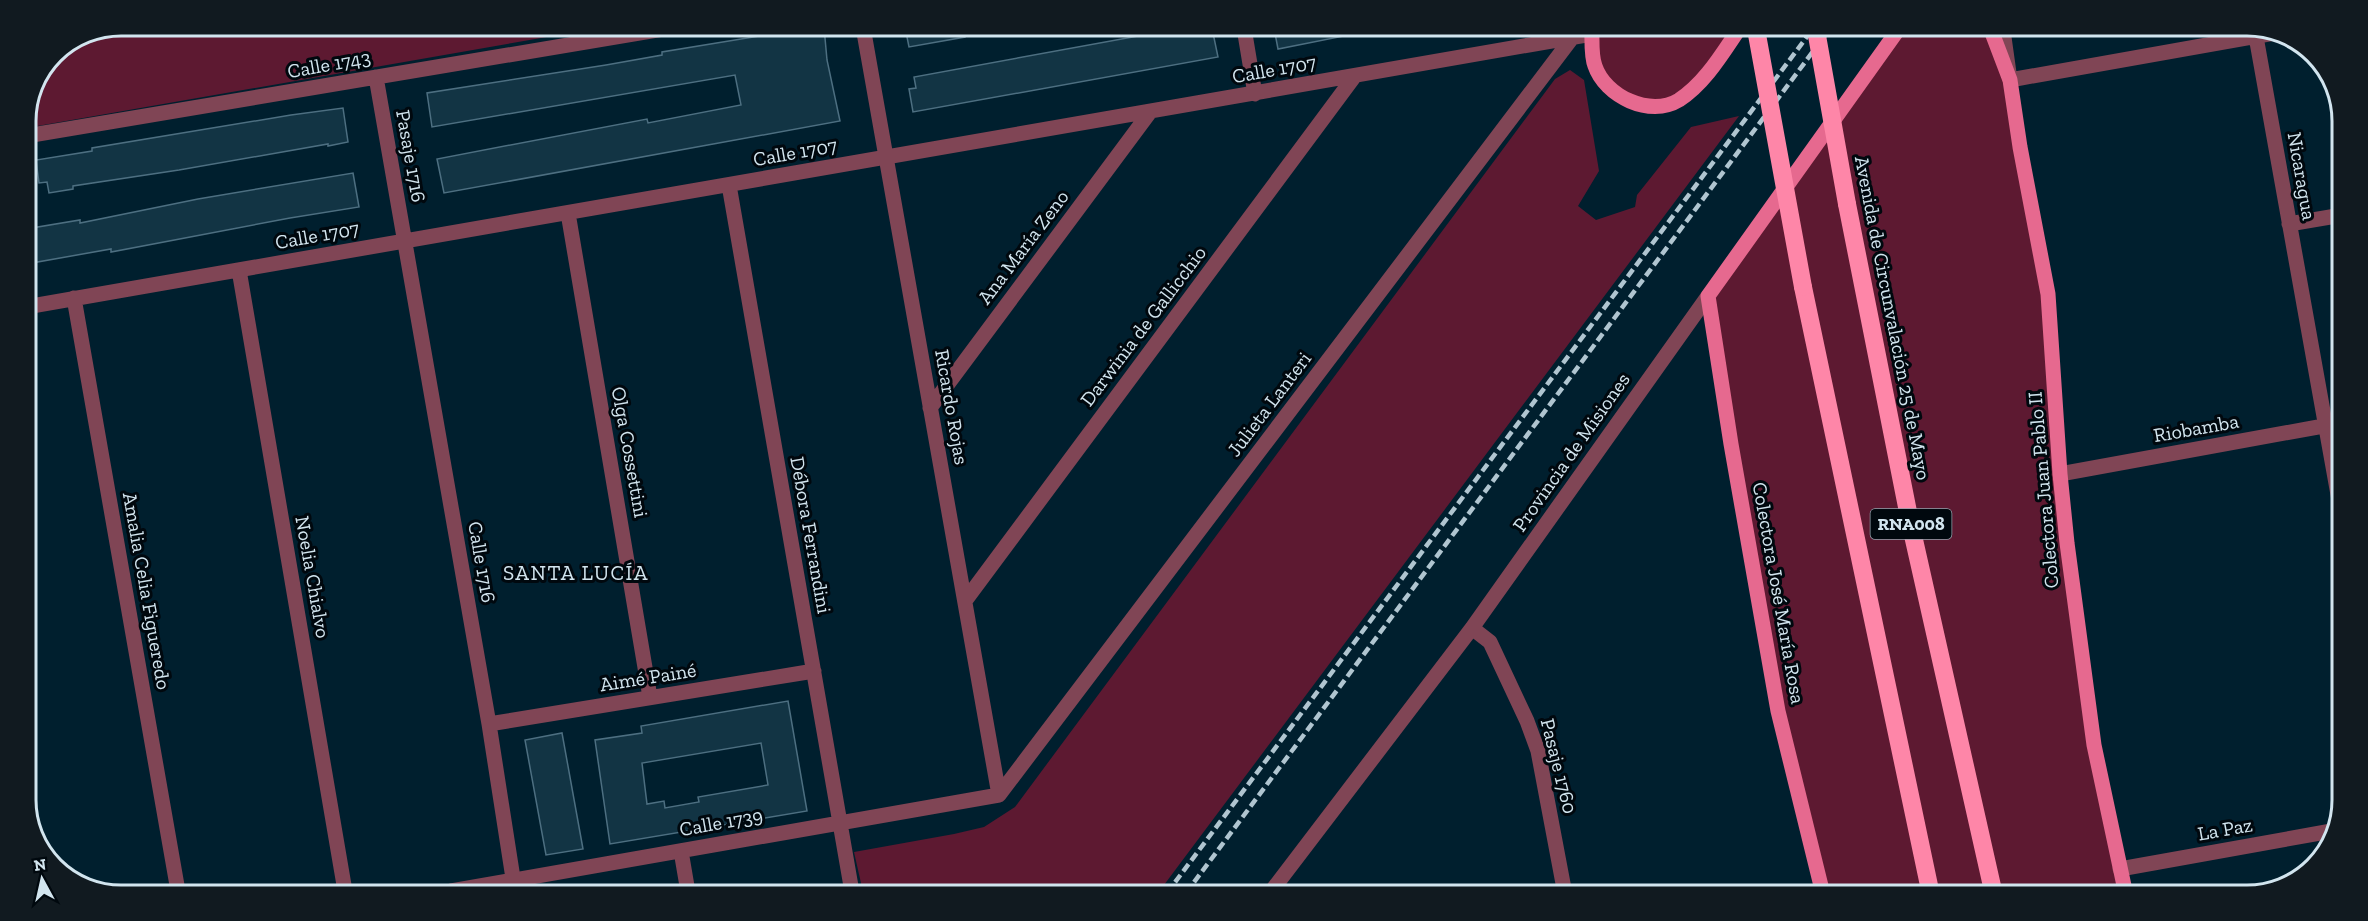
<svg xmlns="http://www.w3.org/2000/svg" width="2368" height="921" font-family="'Zilla Slab',serif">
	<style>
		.green { fill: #5d1931 }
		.building { fill: #123444; stroke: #4d6f81; stroke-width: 1.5; fill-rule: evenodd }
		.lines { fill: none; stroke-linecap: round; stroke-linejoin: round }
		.minor { stroke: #804555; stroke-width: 15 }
		.major { stroke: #e6698f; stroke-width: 15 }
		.highway { stroke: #fe86a8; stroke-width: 18 }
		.rail { stroke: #b0c5d0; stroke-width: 4.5; stroke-dasharray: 9 4.5; stroke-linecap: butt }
		.highway-bridge { stroke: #fe86a8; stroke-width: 18 }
		.labels { text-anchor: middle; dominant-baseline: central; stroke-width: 6; stroke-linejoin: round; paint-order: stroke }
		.shield { fill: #00080e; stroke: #93a3ac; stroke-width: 1.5 }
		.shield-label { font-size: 18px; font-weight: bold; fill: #d2e5ef }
		.street-label { font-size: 20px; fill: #d2e5ef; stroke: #00080e }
		.neighbourhood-label { font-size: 21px; letter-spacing: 1.5px; fill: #d2e5ef; stroke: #00080e }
		.rim { fill: none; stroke: #d2e5ef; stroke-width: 3 }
	</style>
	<rect width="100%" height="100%" fill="#001f2e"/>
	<path class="green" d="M121,26L604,27L26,128V115L54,53Z
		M1592,29H1739L1706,76L1655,106L1607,87Z
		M1898,30H1991L2010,80L2048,294L2067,543L2126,895L1823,894L1778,711L1708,296Z
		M1570,70L1584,80L1599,171L1578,206L1596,220L1635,207L1637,195L1691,127L1739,116L1158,893L863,892L854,852L954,834L984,827L1015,807L1555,79Z"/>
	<path class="building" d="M814,27H824L827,60L840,121L444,193L437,159L647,119L648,123L741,105L735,75L432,127L427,93L606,65L662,55V52Z
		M905,27L965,28V37L909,47Z
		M1182,28H1205L1206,35L1213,33L1218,57L913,112L909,89L916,88L914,77Z
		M1274,28H1344V36L1278,49Z
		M343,108L348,142L328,146V144L179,170L73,186V189L49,193L47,182L39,183L36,160L92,151V148L291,115Z
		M353,173L359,207L290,218L111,252V249L26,264V229L80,220V223L198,199Z
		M788,701L807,811L610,844L595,740L642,733L641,726ZM761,743L768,785L698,797L699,802L665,808L664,801L647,804L642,763Z
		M562,733L583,849L546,855L525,740Z"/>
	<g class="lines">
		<path class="minor" d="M863,27L999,795
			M1244,28L1255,94
			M2003,30L2010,80L2280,32
			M2255,31L2340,506
			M376,77L489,724L515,891
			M26,136L675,27
			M729,185L852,892
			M568,213L650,697
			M2289,224L2342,215
			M239,270L345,891
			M74,298L178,891
			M26,307L1592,34
			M930,408L1150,112
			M2060,474L2340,423
			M965,601L1354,77
			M1472,628L1490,642L1527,721L1538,751L1565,894
			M489,724L814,671
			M999,795L1572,38
			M681,851L688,892
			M2120,869L2337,830
			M451,891L999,795
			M1270,893L1472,628L1708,296"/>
		<path class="major" d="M1592,29C1592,40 1591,56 1595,66C1605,96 1650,118 1679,100C1705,83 1722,54 1739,29
			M1991,30L2010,80L2020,147L2048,294L2060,474L2067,543L2094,745L2126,895
			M1823,894L1778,711L1731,444L1708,296L1898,30"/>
		<path class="highway" d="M1847,204L1910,522L1994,895
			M1803,287L1931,895"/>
		<path class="rail" d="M1167,893L1812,30
			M1186,893L1829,30"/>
		<path class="highway-bridge" d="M1756,29L1803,287
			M1816,30L1847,204"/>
	</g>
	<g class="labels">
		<rect class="shield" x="1870.5" y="509" width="81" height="30" rx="4.5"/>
		<g class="shield-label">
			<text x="1911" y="524">RNA008</text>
		</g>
		<g class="street-label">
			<text transform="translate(329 64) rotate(-10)">Calle 1743</text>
			<text transform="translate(1274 69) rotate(-10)">Calle 1707</text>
			<text transform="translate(795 152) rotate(-10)">Calle 1707</text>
			<text transform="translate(411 156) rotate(80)">Pasaje 1716</text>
			<text transform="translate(2302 176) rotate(80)">Nicaragua</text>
			<text transform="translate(317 235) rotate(-10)">Calle 1707</text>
			<text transform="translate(1023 247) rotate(-53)">Ana María Zeno</text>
			<text transform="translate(1893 318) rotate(79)">Avenida de Circunvalación 25 de Mayo</text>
			<text transform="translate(1143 326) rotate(-53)">Darwinia de Gallicchio</text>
			<text transform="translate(1269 404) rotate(-53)">Julieta Lanteri</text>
			<text transform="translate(952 407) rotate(80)">Ricardo Rojas</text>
			<text transform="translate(2196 428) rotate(-10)">Riobamba</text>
			<text transform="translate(630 452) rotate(80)">Olga Cossettini</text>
			<text transform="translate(1571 452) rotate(-55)">Provincia de Misiones</text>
			<text transform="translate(2043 490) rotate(-95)">Colectora Juan Pablo II</text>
			<text transform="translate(811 535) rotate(80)">Débora Ferrandini</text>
			<text transform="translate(482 562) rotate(80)">Calle 1716</text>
			<text transform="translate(313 577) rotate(80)">Noelia Chialvo</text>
			<text transform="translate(147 591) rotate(80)">Amalia Celia Figueredo</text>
			<text transform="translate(1779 593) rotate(80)">Colectora José María Rosa</text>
			<text transform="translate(648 677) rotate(-9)">Aimé Painé</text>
			<text transform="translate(1559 766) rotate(76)">Pasaje 1760</text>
			<text transform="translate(721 822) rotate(-10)">Calle 1739</text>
			<text transform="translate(2225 829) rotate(-10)">La Paz</text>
		</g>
		<g class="neighbourhood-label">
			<text x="576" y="572">SANTA LUCÍA</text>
		</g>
	</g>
	<path d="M0 0H2368V921H0ZM121 36H2247A85 85 0 0 1 2332 121V800A85 85 0 0 1 2247 885H121A85 85 0 0 1 36 800V121A85 85 0 0 1 121 36Z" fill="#111a20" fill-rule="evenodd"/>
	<path class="rim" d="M121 36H2247A85 85 0 0 1 2332 121V800A85 85 0 0 1 2247 885H121A85 85 0 0 1 36 800V121A85 85 0 0 1 121 36Z"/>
	<g transform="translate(42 879) rotate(352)" stroke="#00080e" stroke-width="4.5" paint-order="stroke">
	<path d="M0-4.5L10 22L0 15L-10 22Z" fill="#d2e5ef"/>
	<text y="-9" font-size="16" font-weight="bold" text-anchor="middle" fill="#d2e5ef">N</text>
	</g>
</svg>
